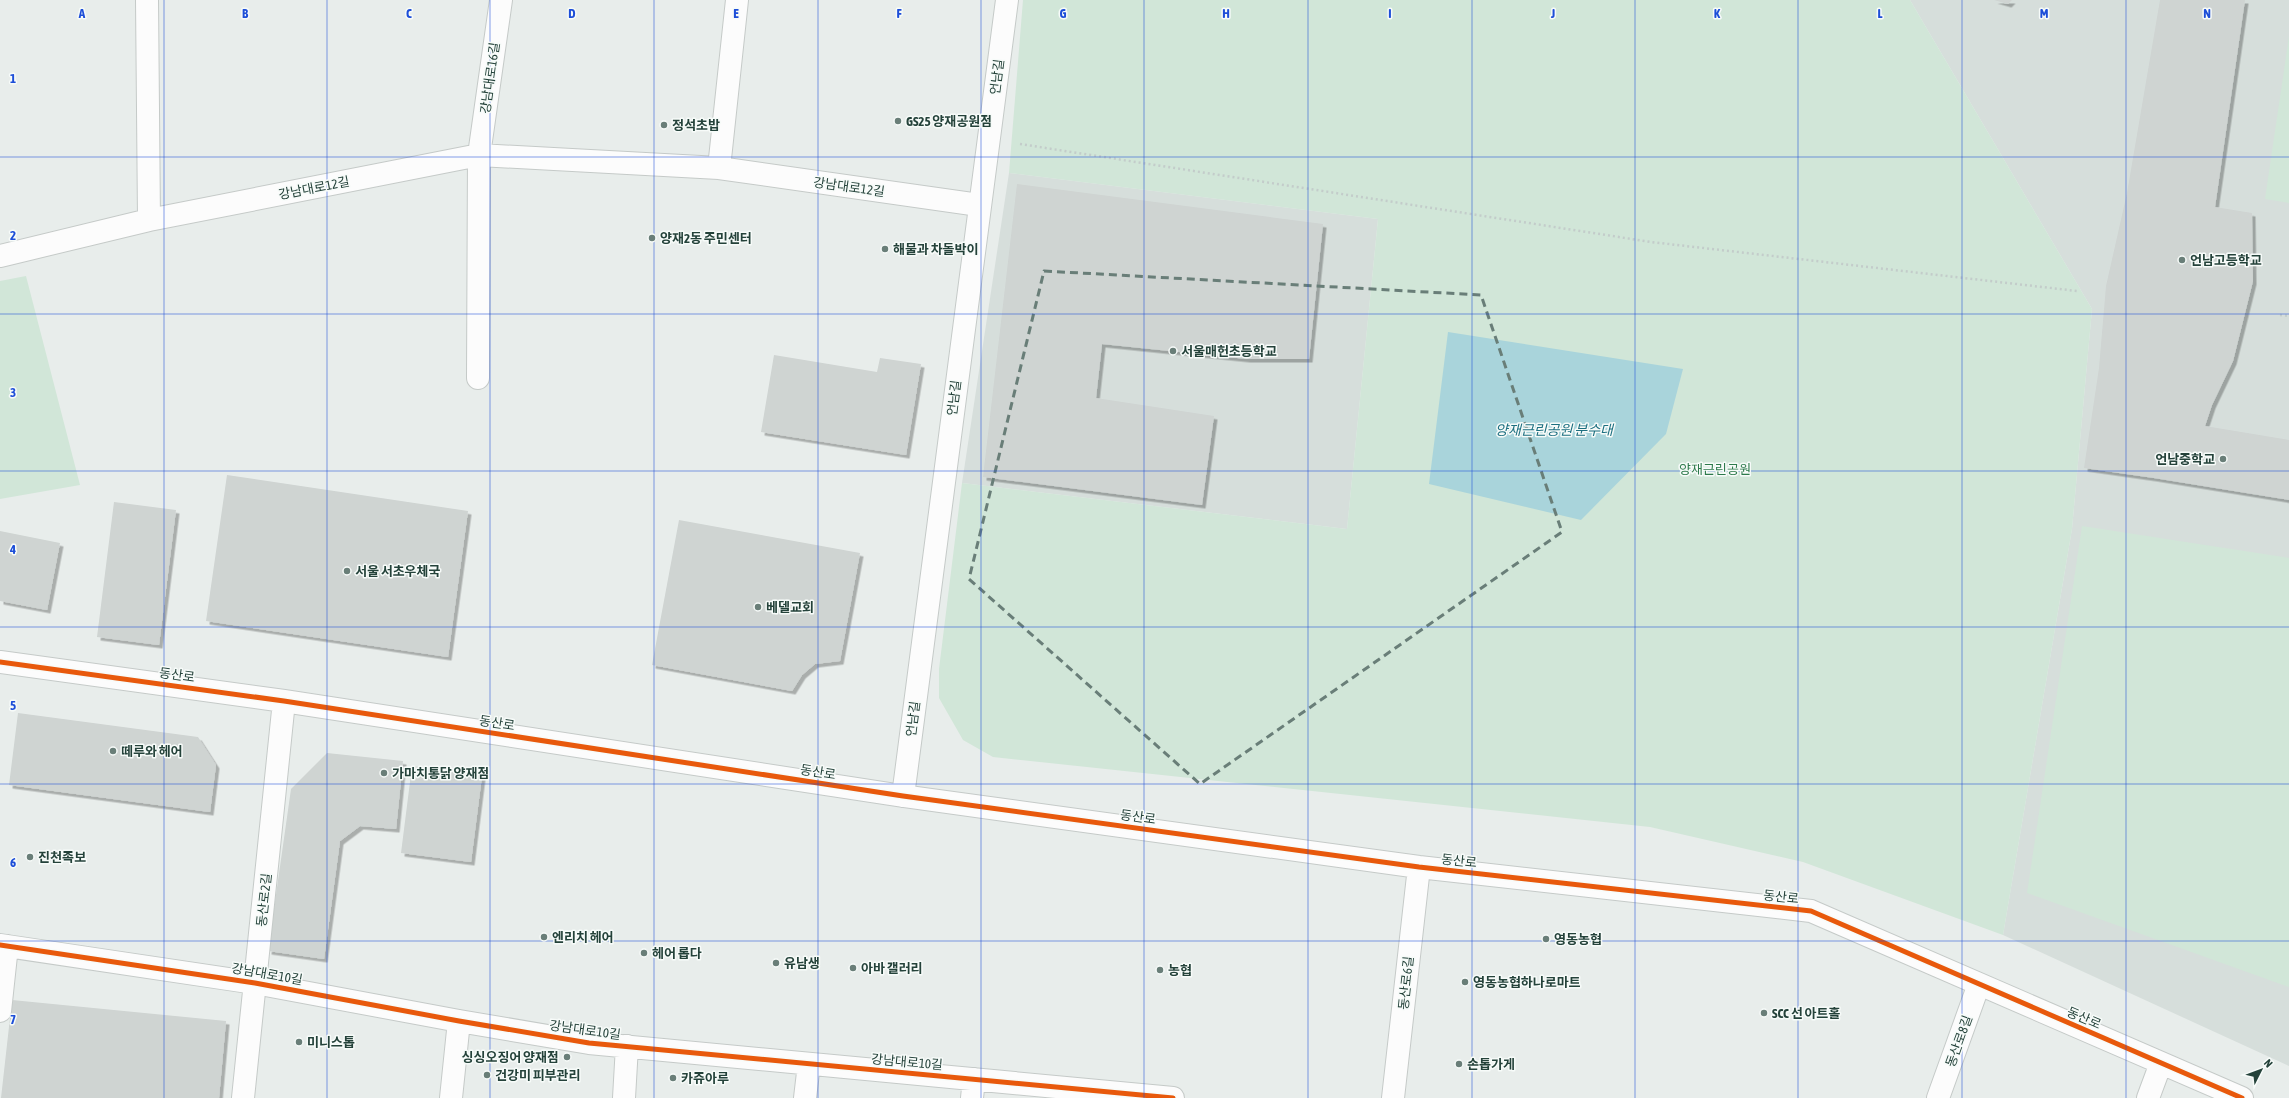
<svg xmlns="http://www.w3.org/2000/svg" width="2289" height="1098" font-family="'Asap Condensed','Noto Sans KR',sans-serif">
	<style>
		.built { fill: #d6dedb }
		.green { fill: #d1e6d8 }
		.water { fill: #a9d4db }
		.building { fill: #cfd4d2; filter: url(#shadow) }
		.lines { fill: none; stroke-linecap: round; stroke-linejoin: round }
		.minor-casing { stroke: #c5cac8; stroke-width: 24 }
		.path { stroke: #c3ccca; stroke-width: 2.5; stroke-dasharray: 2 3; stroke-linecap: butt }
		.minor { stroke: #fcfcfc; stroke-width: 22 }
		.cycleway-casing { stroke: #f7fbf9; stroke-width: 8 }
		.cycleway { stroke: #e8590c; stroke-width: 5 }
		.marked { fill: none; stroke: #697e78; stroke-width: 3; stroke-dasharray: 8 5; stroke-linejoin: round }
		.grid { fill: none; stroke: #1d4ed8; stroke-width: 1; stroke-opacity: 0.55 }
		.poi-dot { fill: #697e78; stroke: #f7fbf9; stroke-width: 1.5 }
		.labels { text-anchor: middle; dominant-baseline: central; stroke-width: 3; stroke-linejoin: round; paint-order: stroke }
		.street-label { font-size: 13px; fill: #24423a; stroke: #f7fbf9 }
		.poi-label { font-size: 13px; font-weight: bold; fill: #24423a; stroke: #f7fbf9; text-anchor: start }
		.park-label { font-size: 13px; fill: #2d7a4b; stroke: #f7fbf9 }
		.water-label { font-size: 14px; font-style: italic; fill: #1c6f80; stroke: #f7fbf9 }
		.grid-label { font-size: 13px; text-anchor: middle; font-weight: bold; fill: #1d4ed8; stroke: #f7fbf9; stroke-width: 3; stroke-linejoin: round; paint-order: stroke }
	</style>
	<defs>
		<filter id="shadow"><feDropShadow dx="3.5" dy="3.5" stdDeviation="0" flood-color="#0004"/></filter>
	</defs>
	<rect width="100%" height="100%" fill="#e8edeb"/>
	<path class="built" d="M1910,0H2289V1066L2003,935L2072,529L2092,309Z
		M1009,173L1378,219L1347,529L962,483Z"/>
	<path class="green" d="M1023,0H1910L2092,309L2072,529L2003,935L1803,862L1650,827L993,757L963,740L939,698V669L962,483L1347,529L1378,219L1009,173Z
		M2289,36V203L2265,199Z
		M26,276L80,485L0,499V281Z
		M2082,526L2289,558V987L2027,893Z"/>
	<path class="water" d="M1448,332L1683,369L1666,434L1581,520L1429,484Z"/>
	<path class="building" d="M1994,0H2012L2008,4Z
		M2160,0H2245L2215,207L2252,213L2253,281L2233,361L2212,405L2205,426L2289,440V500L2154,478L2084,468L2099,368L2106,286L2127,193Z
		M1017,184L1323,224L1309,359H1247L1102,344L1096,398L1214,416L1202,505L983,477Z
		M774,355L877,372L880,358L921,364L906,455L761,432Z
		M227,475L468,511L448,657L206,621Z
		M114,502L176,510L159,645L97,637Z
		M679,520L860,553L840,661L815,664L802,675L792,691L652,665Z
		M0,531L60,543L47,610L0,601Z
		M18,713L198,737L216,765L210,812L9,785Z
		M327,753L403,761L396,829L360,826L340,841L324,959L268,951L291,789Z
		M412,766L482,776L471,862L401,853Z
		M12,1000L226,1021L219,1098H1Z"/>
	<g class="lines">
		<defs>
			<path id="minor" d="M147,0L149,220
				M719,168L737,0
				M0,256L149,220L479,155L719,168L979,205
				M478,378L479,155L501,0
				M0,662L284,701L903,796L1419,867L1811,911L2242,1098
				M903,796L1007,0
				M0,945L255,983L459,1021L589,1043L1173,1098
				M0,1011L7,946
				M243,1098L284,701
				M451,1098L459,1021
				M624,1098L627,1046
				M805,1098L809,1064
				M972,1098L974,1079
				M1393,1098L1419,867
				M1938,1098L1979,984
				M2148,1098L2161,1063"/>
		</defs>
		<use href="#minor" class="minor-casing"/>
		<path class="path" d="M1020,144L1651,242L2077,291
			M2280,315L2289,316"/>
		<use href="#minor" class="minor"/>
		<defs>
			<path id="cycleway" d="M0,662L284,701L903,796L1419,867L1811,911L2242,1098
				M0,945L255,983L459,1021L589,1043L1173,1098"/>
		</defs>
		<use href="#cycleway" class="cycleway-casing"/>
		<use href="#cycleway" class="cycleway"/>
	</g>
	<path class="marked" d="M1044,271L1481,295L1562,532L1200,784L969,579Z"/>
	<path class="grid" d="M164,0V1098M327,0V1098M490,0V1098M654,0V1098M818,0V1098M981,0V1098M1144,0V1098M1308,0V1098M1472,0V1098M1635,0V1098M1798,0V1098M1962,0V1098M2126,0V1098M0,157H2289M0,314H2289M0,471H2289M0,627H2289M0,784H2289M0,941H2289"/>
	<g class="poi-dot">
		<circle cx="898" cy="121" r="4"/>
		<circle cx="664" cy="125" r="4"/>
		<circle cx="652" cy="238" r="4"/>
		<circle cx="885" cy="249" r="4"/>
		<circle cx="2182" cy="260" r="4"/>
		<circle cx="1173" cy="351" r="4"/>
		<circle cx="2223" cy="459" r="4"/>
		<circle cx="347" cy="571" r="4"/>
		<circle cx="758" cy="607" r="4"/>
		<circle cx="113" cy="751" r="4"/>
		<circle cx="384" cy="773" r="4"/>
		<circle cx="30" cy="857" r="4"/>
		<circle cx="544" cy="937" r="4"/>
		<circle cx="1546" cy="939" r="4"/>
		<circle cx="644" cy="953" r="4"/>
		<circle cx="776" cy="963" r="4"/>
		<circle cx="853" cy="968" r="4"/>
		<circle cx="1160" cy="970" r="4"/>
		<circle cx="1465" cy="982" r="4"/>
		<circle cx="1764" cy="1013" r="4"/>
		<circle cx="299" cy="1042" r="4"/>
		<circle cx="567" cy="1057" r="4"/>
		<circle cx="1459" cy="1064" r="4"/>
		<circle cx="487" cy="1075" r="4"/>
		<circle cx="673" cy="1078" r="4"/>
	</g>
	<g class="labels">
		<g class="street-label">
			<text transform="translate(997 77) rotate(-83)">언남길</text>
			<text transform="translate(490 78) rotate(-82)">강남대로16길</text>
			<text transform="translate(849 187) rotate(8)">강남대로12길</text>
			<text transform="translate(314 188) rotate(-11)">강남대로12길</text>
			<text transform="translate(954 398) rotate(-83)">언남길</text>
			<text transform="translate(177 675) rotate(8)">동산로</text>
			<text transform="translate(913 719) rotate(-83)">언남길</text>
			<text transform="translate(497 723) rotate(9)">동산로</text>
			<text transform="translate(818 772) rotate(9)">동산로</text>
			<text transform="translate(1138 817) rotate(8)">동산로</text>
			<text transform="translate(1459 861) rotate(6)">동산로</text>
			<text transform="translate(1781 897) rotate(6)">동산로</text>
			<text transform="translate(264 900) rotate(-84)">동산로2길</text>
			<text transform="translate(267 974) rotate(10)">강남대로10길</text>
			<text transform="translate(1406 983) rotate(-84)">동산로6길</text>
			<text transform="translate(2084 1018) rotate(23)">동산로</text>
			<text transform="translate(585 1030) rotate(8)">강남대로10길</text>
			<text transform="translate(1959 1041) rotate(-70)">동산로8길</text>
			<text transform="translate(907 1062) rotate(5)">강남대로10길</text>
		</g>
		<g class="poi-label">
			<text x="906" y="121">GS25 양재공원점</text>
			<text x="672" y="125">정석초밥</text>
			<text x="660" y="238">양재2동 주민센터</text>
			<text x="893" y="249">해물과 차돌박이</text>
			<text x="2190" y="260">언남고등학교</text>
			<text x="1181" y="351">서울매헌초등학교</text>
			<text x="2215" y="459" text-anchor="end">언남중학교</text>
			<text x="355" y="571">서울 서초우체국</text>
			<text x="766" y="607">베델교회</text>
			<text x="121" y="751">떼루와 헤어</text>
			<text x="392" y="773">가마치통닭 양재점</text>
			<text x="38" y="857">진천족보</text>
			<text x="552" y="937">엔리치 헤어</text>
			<text x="1554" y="939">영동농협</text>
			<text x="652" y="953">헤어 롭다</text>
			<text x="784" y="963">유남생</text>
			<text x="861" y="968">아바 갤러리</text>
			<text x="1168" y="970">농협</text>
			<text x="1473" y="982">영동농협하나로마트</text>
			<text x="1772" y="1013">SCC 선 아트홀</text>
			<text x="307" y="1042">미니스톱</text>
			<text x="559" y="1057" text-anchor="end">싱싱오징어 양재점</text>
			<text x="1467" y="1064">손톱가게</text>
			<text x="495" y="1075">건강미 피부관리</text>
			<text x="681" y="1078">카쥬아루</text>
		</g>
		<g class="park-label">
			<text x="1715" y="469">양재근린공원</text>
		</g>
		<g class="water-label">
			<text x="1554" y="430">양재근린공원 분수대</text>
		</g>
	</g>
	<g class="grid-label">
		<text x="82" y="18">A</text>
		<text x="245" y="18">B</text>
		<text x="409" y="18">C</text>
		<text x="572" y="18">D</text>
		<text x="736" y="18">E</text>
		<text x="899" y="18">F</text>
		<text x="1063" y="18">G</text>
		<text x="1226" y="18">H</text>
		<text x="1390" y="18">I</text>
		<text x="1553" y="18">J</text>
		<text x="1717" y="18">K</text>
		<text x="1880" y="18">L</text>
		<text x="2044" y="18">M</text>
		<text x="2207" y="18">N</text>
		<text x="13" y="83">1</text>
		<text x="13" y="240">2</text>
		<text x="13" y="397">3</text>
		<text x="13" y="554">4</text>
		<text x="13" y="710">5</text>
		<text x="13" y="867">6</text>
		<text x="13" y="1024">7</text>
	</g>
	<g transform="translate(2261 1070) rotate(48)" stroke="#f7fbf9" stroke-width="3" paint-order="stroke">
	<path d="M0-3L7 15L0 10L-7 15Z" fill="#24423a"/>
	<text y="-6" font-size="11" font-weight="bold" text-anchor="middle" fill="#24423a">N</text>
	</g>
</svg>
